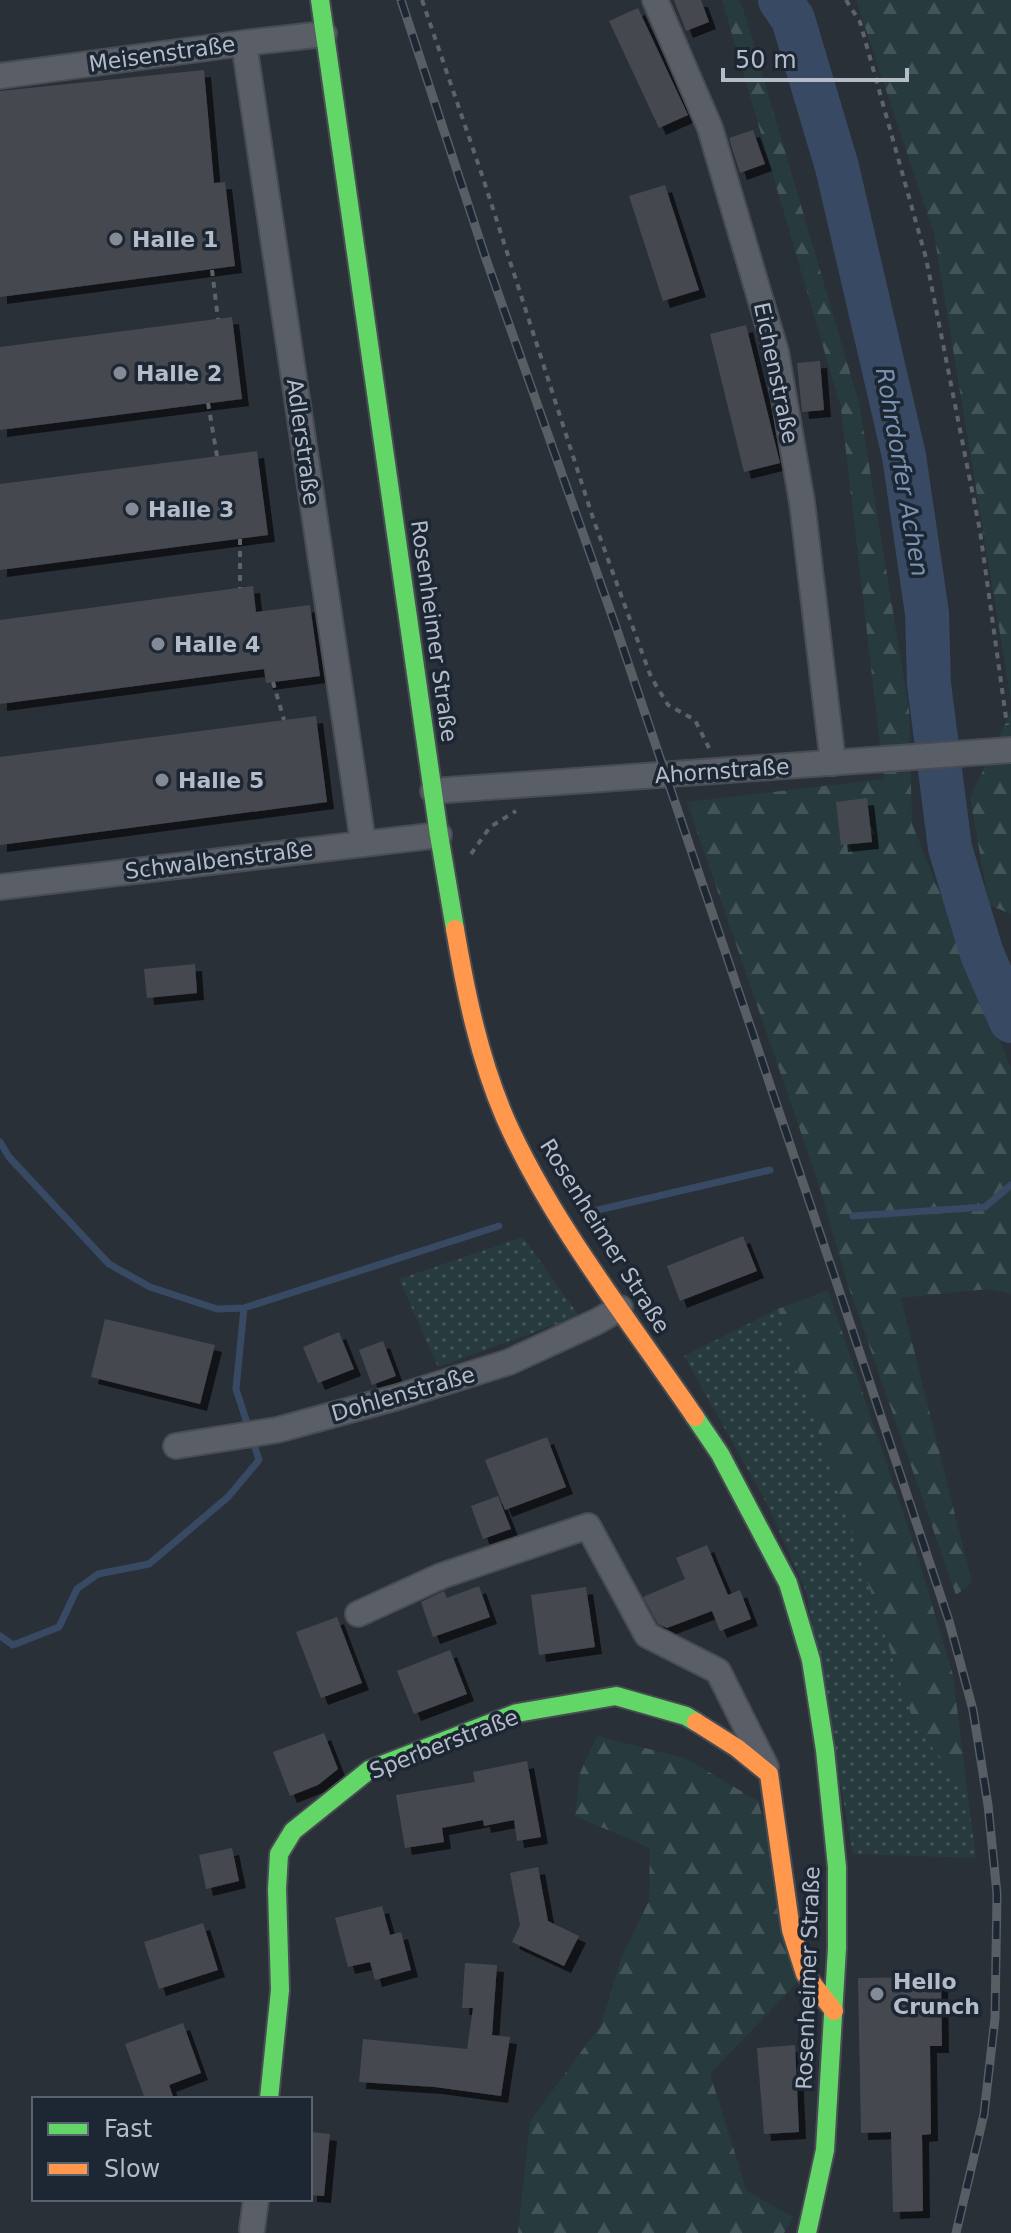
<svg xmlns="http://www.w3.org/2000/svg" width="1011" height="2233" font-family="'DejaVu Sans',sans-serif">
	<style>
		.grass { fill: url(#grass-dots) }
		.forest { fill: url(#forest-firs) }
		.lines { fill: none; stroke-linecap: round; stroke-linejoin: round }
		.stream { stroke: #384963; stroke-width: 7 }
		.river { stroke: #384963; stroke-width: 44 }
		.building { fill: #444950; filter: url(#shadow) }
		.street-casing { stroke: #484c53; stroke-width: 28 }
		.fast-casing { stroke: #484c53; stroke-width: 22 }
		.slow-casing { stroke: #484c53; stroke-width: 22 }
		.path { stroke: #5d636a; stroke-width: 4; stroke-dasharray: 6 6; stroke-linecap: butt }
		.street { stroke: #5a5e66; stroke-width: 24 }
		.fast { stroke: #63d668; stroke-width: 18 }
		.slow { stroke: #ff974d; stroke-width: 18 }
		.rail-casing { stroke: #595d64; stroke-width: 9 }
		.rail { stroke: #1d2633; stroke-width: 6; stroke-dasharray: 18; stroke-linecap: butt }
		.poi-dot { fill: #848b96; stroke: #1d2633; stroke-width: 3 }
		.labels { text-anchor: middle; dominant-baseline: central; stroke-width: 7; stroke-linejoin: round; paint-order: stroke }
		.street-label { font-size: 22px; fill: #b4bcc9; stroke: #1d2633 }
		.poi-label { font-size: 22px; font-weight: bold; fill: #b4bcc9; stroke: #1d2633; text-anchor: start }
		.water-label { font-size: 24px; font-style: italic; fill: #7c92b1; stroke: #1d2633 }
	</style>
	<defs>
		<pattern id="grass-dots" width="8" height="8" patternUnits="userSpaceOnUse" patternTransform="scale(2)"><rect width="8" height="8" fill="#273a3e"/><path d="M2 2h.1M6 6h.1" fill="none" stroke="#445559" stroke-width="1.8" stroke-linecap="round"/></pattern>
		<pattern id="forest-firs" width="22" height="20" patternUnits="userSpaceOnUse" patternTransform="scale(2)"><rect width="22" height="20" fill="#273a3e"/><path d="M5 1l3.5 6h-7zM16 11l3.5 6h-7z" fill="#445559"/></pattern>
		<filter id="shadow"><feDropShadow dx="7" dy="7" stdDeviation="0" flood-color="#0009"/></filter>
	</defs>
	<rect width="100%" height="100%" fill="#2a3038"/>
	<path class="grass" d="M523,1237L579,1316L438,1367L399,1279Z
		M778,1309L915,1726L967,1789L976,1858L853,1854L806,1591L767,1504L684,1356Z"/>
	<path class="forest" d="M722,0H738L742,5L859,403L909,710L912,824L1011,1068V1294L988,1289L901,1298L972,1583L956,1595L847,1282L818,1182L687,802L884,779L841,408Z
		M856,0H1011V700L934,234Z
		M1011,711V914L989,905L970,798Z
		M828,1290L916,1551L953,1675L967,1789L915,1726L778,1309Z
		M597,1736L685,1758L758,1801L805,1974L710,2074L747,2191L793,2217L784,2233H518L530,2121L601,2025L622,1956L649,1901L650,1848L575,1816L580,1773Z"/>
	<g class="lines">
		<path class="stream" d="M0,1142L9,1157L109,1264L150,1287L217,1309L244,1308L499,1226
			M598,1210L770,1170
			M853,1216L985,1207L1011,1185
			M0,1636L13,1645L59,1627L77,1589L98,1574L149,1564L228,1497L259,1460L236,1389L244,1308"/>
		<path class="river" d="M780,0L793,19L837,167L904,456L927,613L929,684L950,848L982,954L1011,1021"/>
	</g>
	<path class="building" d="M674,0H701L709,22L686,31Z
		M638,8L688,115L659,128L609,21Z
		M204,70L214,183L225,182L235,266L0,297V91Z
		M753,130L765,164L740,173L729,138Z
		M665,185L699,290L663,301L629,196Z
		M232,317L242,399L0,430V347Z
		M746,325L780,463L744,472L710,334Z
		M820,361L824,410L802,412L797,363Z
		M257,451L268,535L0,570V484Z
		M253,586L256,612L310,605L320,676L266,683L264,669L0,704V620Z
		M316,716L327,802L0,845V757Z
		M867,798L872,842L841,845L836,802Z
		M195,964L197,993L147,998L144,969Z
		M743,1236L757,1271L680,1301L667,1266Z
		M105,1319L215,1345L200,1404L91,1377Z
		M339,1332L354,1369L318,1383L303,1347Z
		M383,1341L396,1376L372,1385L359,1350Z
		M547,1437L566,1487L505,1510L485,1460Z
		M498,1496L511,1529L483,1539L471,1506Z
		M707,1545L728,1595L740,1590L751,1619L720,1631L712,1611L667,1628L658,1624L643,1597L685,1579L676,1558Z
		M479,1586L490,1617L433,1637L421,1602L444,1591L447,1598Z
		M586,1587L595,1647L539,1655L531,1595Z
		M337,1617L362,1683L321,1698L296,1632Z
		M450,1650L467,1694L414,1714L397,1671Z
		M324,1733L338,1769L318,1785L290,1796L273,1752Z
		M527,1761L541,1837L517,1841L514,1820L484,1826L483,1820L442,1828L444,1842L405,1848L396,1795L475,1782L473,1772Z
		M232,1848L239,1881L206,1889L199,1855Z
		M538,1867L548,1921L579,1936L564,1966L512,1942L520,1925L510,1873Z
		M382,1906L390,1935L401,1932L411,1970L375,1980L370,1962L348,1967L335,1918Z
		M203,1923L218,1970L159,1989L144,1942Z
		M465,1963L497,1965L492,2035L510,2037L501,2096L435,2087L359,2082L363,2039L467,2049L473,2008H462Z
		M941,1977L942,2046H930L931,2134L922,2135L923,2211L893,2212L891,2132L861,2133L858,1978Z
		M183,2023L201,2073L169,2085L174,2099H145L125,2044Z
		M795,2045L799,2132L764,2134L757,2048Z
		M310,2132L330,2134L324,2196L310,2195Z"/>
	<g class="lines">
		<defs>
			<path id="street" d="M655,0L710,128L776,352L802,502L833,763
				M244,43L363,842
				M0,76L244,43L324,34
				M433,791L1011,750
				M0,887L439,835
				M176,1446L277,1430L398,1397L509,1362L598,1321L620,1308
				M358,1614L441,1576L588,1526L647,1635L718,1671L766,1767
				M252,2229L256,2199"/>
			<path id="fast" d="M320,0L439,835L455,929
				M695,1417L720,1454L788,1583L811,1660L825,1750L837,1867V1948L825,2150L807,2233
				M269,2099L280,1990L277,1889L279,1854L293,1831L369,1770L517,1713L616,1696L686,1716L696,1722"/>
			<path id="slow" d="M455,929C466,994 479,1057 505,1118C551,1222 631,1323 695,1417
				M696,1722L737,1748L769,1774L791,1930L805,1974L834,2011"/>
		</defs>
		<use href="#street" class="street-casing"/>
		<use href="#fast" class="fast-casing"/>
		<use href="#slow" class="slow-casing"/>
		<path class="path" d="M422,0L483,178L594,521L651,677L668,705L695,720L709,748
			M846,0L860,22L926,258L980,531L1007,725
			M212,270L218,319
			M208,403L217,456
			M240,539V588
			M273,682L284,720
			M471,854L490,827L516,811"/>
		<use href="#street" class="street"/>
		<use href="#fast" class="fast"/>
		<use href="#slow" class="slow"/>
		<defs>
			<path id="rail" d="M401,0L486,259L616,627L837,1284L949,1621L973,1710L988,1805L997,1894L995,2018L984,2114L956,2233"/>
		</defs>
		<use href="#rail" class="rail-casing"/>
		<use href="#rail" class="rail"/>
	</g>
	<g class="poi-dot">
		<circle cx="116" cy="239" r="8"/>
		<circle cx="120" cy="373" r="8"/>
		<circle cx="132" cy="509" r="8"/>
		<circle cx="158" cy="644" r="8"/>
		<circle cx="162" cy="780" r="8"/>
		<circle cx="877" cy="1994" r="8"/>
	</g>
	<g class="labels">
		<g class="street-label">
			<text transform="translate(162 54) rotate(-8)">Meisenstraße</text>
			<text transform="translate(776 373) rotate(78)">Eichenstraße</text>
			<text transform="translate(303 442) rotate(82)">Adlerstraße</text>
			<text transform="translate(434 631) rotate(82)">Rosenheimer Straße</text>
			<text transform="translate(722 771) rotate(-4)">Ahornstraße</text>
			<text transform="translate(219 860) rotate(-7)">Schwalbenstraße</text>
			<text transform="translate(605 1236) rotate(58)">Rosenheimer Straße</text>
			<text transform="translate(403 1394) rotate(-16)">Dohlenstraße</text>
			<text transform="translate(444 1744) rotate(-21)">Sperberstraße</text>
			<text transform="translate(808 1978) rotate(-88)">Rosenheimer Straße</text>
		</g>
		<g class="poi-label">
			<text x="132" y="239">Halle 1</text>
			<text x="136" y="373">Halle 2</text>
			<text x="148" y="509">Halle 3</text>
			<text x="174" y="644">Halle 4</text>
			<text x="178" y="780">Halle 5</text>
			<text x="893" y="1981">Hello<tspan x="893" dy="25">Crunch</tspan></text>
		</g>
		<g class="water-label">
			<text transform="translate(902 472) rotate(80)">Rohrdorfer Achen</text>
		</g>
	</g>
	<rect x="32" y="2097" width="280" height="104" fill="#1d2633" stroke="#59626f" stroke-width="2"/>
	<rect x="48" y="2123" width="40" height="12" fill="#63d668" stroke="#59626f" stroke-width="2"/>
	<text x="104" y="2137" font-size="24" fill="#b4bcc9">Fast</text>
	<rect x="48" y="2163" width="40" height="12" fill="#ff974d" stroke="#59626f" stroke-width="2"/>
	<text x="104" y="2177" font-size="24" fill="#b4bcc9">Slow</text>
	<path d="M723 68v12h184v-12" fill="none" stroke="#b4bcc9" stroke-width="4"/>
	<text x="735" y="68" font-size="24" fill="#b4bcc9" stroke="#1d2633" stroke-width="6" paint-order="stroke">50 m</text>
</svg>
